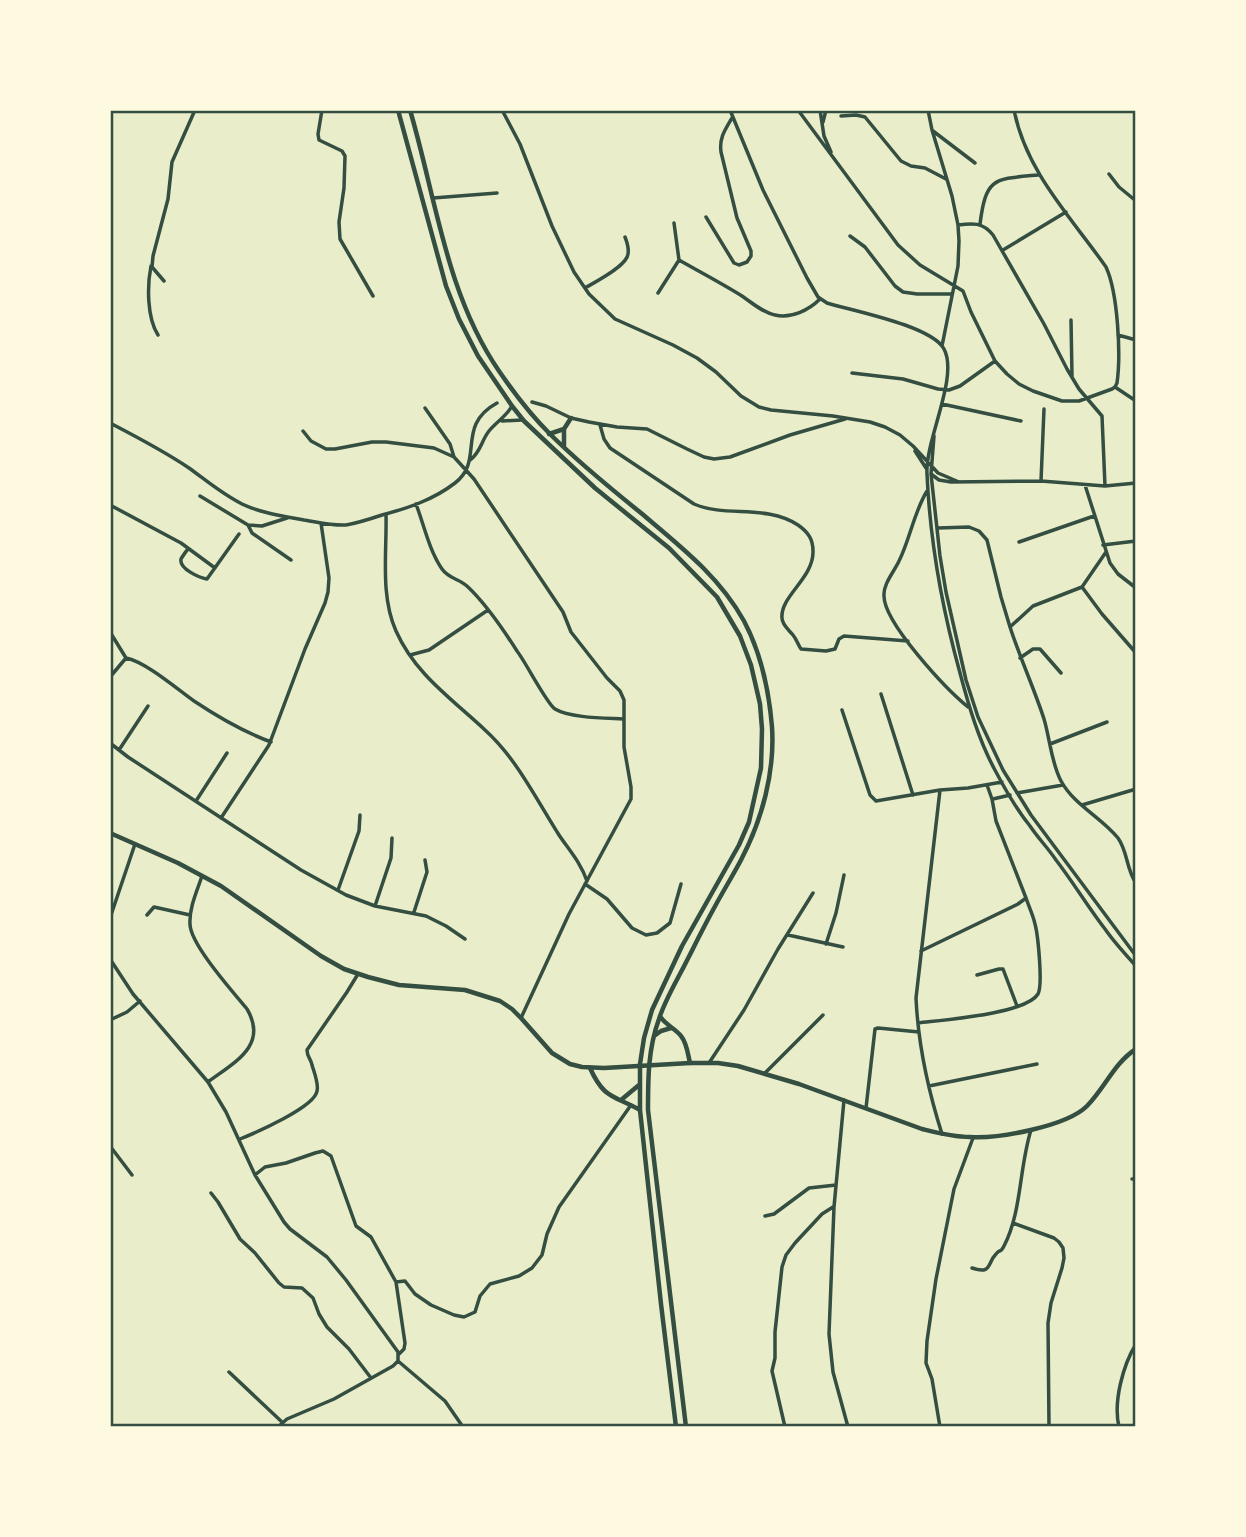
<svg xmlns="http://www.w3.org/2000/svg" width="1246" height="1537" font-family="'Golos Text',sans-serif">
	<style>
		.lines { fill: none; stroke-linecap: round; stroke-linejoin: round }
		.minor { stroke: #344e41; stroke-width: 3.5 }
		.tertiary { stroke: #344e41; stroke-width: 4.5 }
		.secondary { stroke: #344e41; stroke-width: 4.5 }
		.neatline { fill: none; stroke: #344e41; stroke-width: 2.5 }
	</style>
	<rect width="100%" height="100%" fill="#e9edc9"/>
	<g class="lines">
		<path class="minor" d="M322,110L318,134L319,140L342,151L345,156L344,188L339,222L340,239L373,296
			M502,110L520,144L552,226L574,272L589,294L615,319L673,345L697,358L716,372L741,396L759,407L771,410L833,416L870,422L885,427L900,435L913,446L938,473L959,482
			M730,110L763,190L807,278L818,297L827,303C854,311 932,326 944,349C959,377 925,440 927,474C930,541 942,608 960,673C969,707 979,741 996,772C1006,791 1017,810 1030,826C1038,838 1048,848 1056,860C1073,882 1088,907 1105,929C1114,942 1125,954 1136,966
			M798,110L898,245L920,265L963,291L971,312L995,361L1007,374L1019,384L1033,391L1062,401H1079L1112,389L1115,387L1117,383C1121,355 1118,293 1106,267C1071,217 1026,172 1014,110
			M820,110L824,136L831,152
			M928,110L932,130L952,196L958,225L959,241L958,266L942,346
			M841,116L856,115L865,117L901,161L911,166L925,168L946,179
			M823,122L826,110
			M933,131L975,163
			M1109,174L1119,187L1136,201
			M433,198L497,193
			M706,217L734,263L739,265L747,262L751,256V251L737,218L721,152C719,138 725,130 732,118
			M674,223L679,260C700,272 721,283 742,296C752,303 762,312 775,315C791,319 809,310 820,299
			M980,224C986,177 994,179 1038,175
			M958,225C972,223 983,222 993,235L1044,324L1067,369L1079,389L1102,416L1105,486
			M850,236L865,247L895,286L903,292L917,294H951
			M1003,250L1066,212
			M151,266C147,286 147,318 158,335
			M164,281L152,267L153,256L168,199L172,162L195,110
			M585,288C595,282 627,266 628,254C629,248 627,242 625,237
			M658,293L679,260
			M1071,320L1072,376
			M1118,335L1136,340
			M852,373L903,379L938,389L949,390L960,386L995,361
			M1115,387L1136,401
			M532,402L546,406L571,418L589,422L617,427L647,429L687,449L704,457L714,459L730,457L790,435L845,419
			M942,404L1021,421
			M425,408L450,444L454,457
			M502,421L522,420
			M110,423C137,437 164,451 189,468C207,481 222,494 242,504C261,513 283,516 304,520C317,522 332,526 346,525C358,523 370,519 382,515C408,508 433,500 455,483C485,460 455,426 497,403
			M600,425L604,439L610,448L694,504C727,518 766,504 798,525C808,532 813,539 813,551C814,578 780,596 782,618C782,625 789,630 793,635C797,640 798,645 801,649L826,651L835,649L839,639L844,636L908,641
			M303,431L311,441L326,449H335L372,442H386L434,448L454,457L474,479L563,612L571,632L607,678L620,691L624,700V747L631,787V799L569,914L521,1018
			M934,436L931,474L940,556L946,592L966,680L978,717L1003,770L1031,815L1136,956
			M915,451L926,468
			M470,460C481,452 481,441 489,431C496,422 506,417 512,406
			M931,474L939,480L951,482L1041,481L1105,486L1136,483
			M1041,481L1044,409
			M1085,485L1110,563L1118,574L1136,588
			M927,491C914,512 910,539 899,561C894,572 883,584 884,596C884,623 946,689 968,707
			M200,496L248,525L262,526L287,518
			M416,504C424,525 429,550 442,569C449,579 460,579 468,587C487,605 503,629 517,651C525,661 547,704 555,709C570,718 605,718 623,719
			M110,505L181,543L215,568
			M386,514C387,552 380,595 396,631C415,674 452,699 485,730C517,759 536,799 559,835C569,850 581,863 587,881
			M248,525L252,533L291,560
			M938,528L969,527L979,531L987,540L1001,597L1010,627
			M1019,542L1094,516
			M1103,545L1136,541
			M188,549C187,550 182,557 181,559C179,569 200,578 207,579L239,534
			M1106,552L1082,587L1102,614L1136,653
			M1082,587L1033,606L1010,627C1020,658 1034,688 1044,719C1050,739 1051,762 1061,781C1074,805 1101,817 1118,838C1128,852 1126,869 1136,883
			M110,632L126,658L110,677
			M410,655L429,650L488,610
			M126,658C146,662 177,689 194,701C218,717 244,732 271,742
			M1020,658L1033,649H1040L1061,673
			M881,694L913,795
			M842,710L870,795L876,801L940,790L968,788L1002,782
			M110,743L128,757L301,870L346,895L375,906L426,916L446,926L465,939
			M1050,744L1107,722
			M119,750L148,706
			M940,790L916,998C918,1042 929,1093 942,1134
			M1017,793L1063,785
			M993,799L1010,795
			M196,801L227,753
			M1082,805L1136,789
			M221,818L269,745L305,649L325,603L328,592L329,578L321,523
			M202,876C197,891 189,908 190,924C190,944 233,992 247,1009C269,1046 233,1063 208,1082
			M585,884L607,899L632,928L646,935L657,933L670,923L681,884
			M338,890L359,831L360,815
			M375,906L391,858L392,838
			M414,912L427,872L425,860
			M147,915L154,907L190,915
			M110,918L135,844
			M788,935L843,947
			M826,944L836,913L844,875
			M921,951L1018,904L1026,898L996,821L992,799L987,785
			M110,959L133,994L208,1082L226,1112L255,1175L284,1222L290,1229L327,1257L346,1280L398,1352V1361L445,1401L463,1427
			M977,975L999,969H1003L1017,1006
			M110,1020L127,1012L140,1001
			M918,1023C942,1020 1026,1014 1038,994C1043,985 1038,935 1035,924C1033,915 1029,907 1026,898
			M709,1063L744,1010L778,949L813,893
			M765,1073L823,1015
			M929,1086L1037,1064
			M844,1100L834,1207L829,1334L833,1372L848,1427
			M866,1108L875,1029L878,1028L919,1032
			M240,1139C255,1133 315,1107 317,1091C319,1084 314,1072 312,1065C311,1059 307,1057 307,1050L347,992L358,974
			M110,1146L132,1175
			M255,1175L265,1167L286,1163L315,1153L323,1151L331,1156L356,1226L371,1237L396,1282L405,1343L404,1349L399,1354
			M1132,1179H1136
			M211,1193L218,1202L240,1239L255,1253L279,1283L284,1287L302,1288L313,1298L319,1314L327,1327L349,1349L371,1378
			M765,1216L774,1214L809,1188L836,1185
			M1013,1223L1054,1238L1059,1242L1063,1248L1064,1258L1062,1268L1051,1303L1048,1323L1049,1427
			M972,1268C992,1275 987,1263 996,1254C1001,1248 1000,1254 1004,1246C1022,1211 1019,1168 1031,1130
			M396,1282L405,1281L415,1294L431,1305L454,1315L464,1317L475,1312L480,1296L490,1284L519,1276L532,1268L542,1255L547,1234L559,1207L631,1105
			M229,1372L282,1422
			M278,1427L287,1419L334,1399L393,1366L398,1361
			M785,1427L772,1371L775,1358V1332L782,1267L786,1255L795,1243L822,1214L833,1207
			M940,1427L932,1379L926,1363L927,1341L936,1279L954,1189L973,1138
			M1119,1427C1113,1402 1123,1365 1136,1344"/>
		<path class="tertiary" d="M110,833L178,863L221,886L321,956L344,969L368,977L399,985L465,990L500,1001L512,1009L521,1018L552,1053L570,1064L582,1067L604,1068L690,1063H718L738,1066L799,1084L922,1129C938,1133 953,1137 970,1137C999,1139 1067,1126 1087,1106C1105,1088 1114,1063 1136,1049"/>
		<path class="secondary" d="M398,110L446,286L459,319L478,356L512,406L524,421L595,488L669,548L717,597L740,636L751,665L760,704L762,729L761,768L749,822L739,845L682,946L652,1010L644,1038L640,1064V1110L661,1304L676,1427
			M410,110C436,198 446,294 499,371C514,393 531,415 550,434C578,462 610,488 641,513C680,546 719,576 744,621C761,653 769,691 772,727C775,772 762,820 741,860C732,877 722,893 713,910C702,930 692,951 681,972C673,987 664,1003 659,1019C648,1049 648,1078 648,1110L686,1427
			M549,434L564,429
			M564,446V429L571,418
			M660,1016C665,1025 675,1028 681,1036C687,1043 688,1055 690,1063
			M654,1036L661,1031L671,1028
			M590,1068C604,1099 613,1095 640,1110
			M621,1100L639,1085"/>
	</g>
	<rect width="1246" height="1537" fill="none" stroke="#fefae0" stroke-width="224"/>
	<rect x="112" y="112" width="1022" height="1313" class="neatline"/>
</svg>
